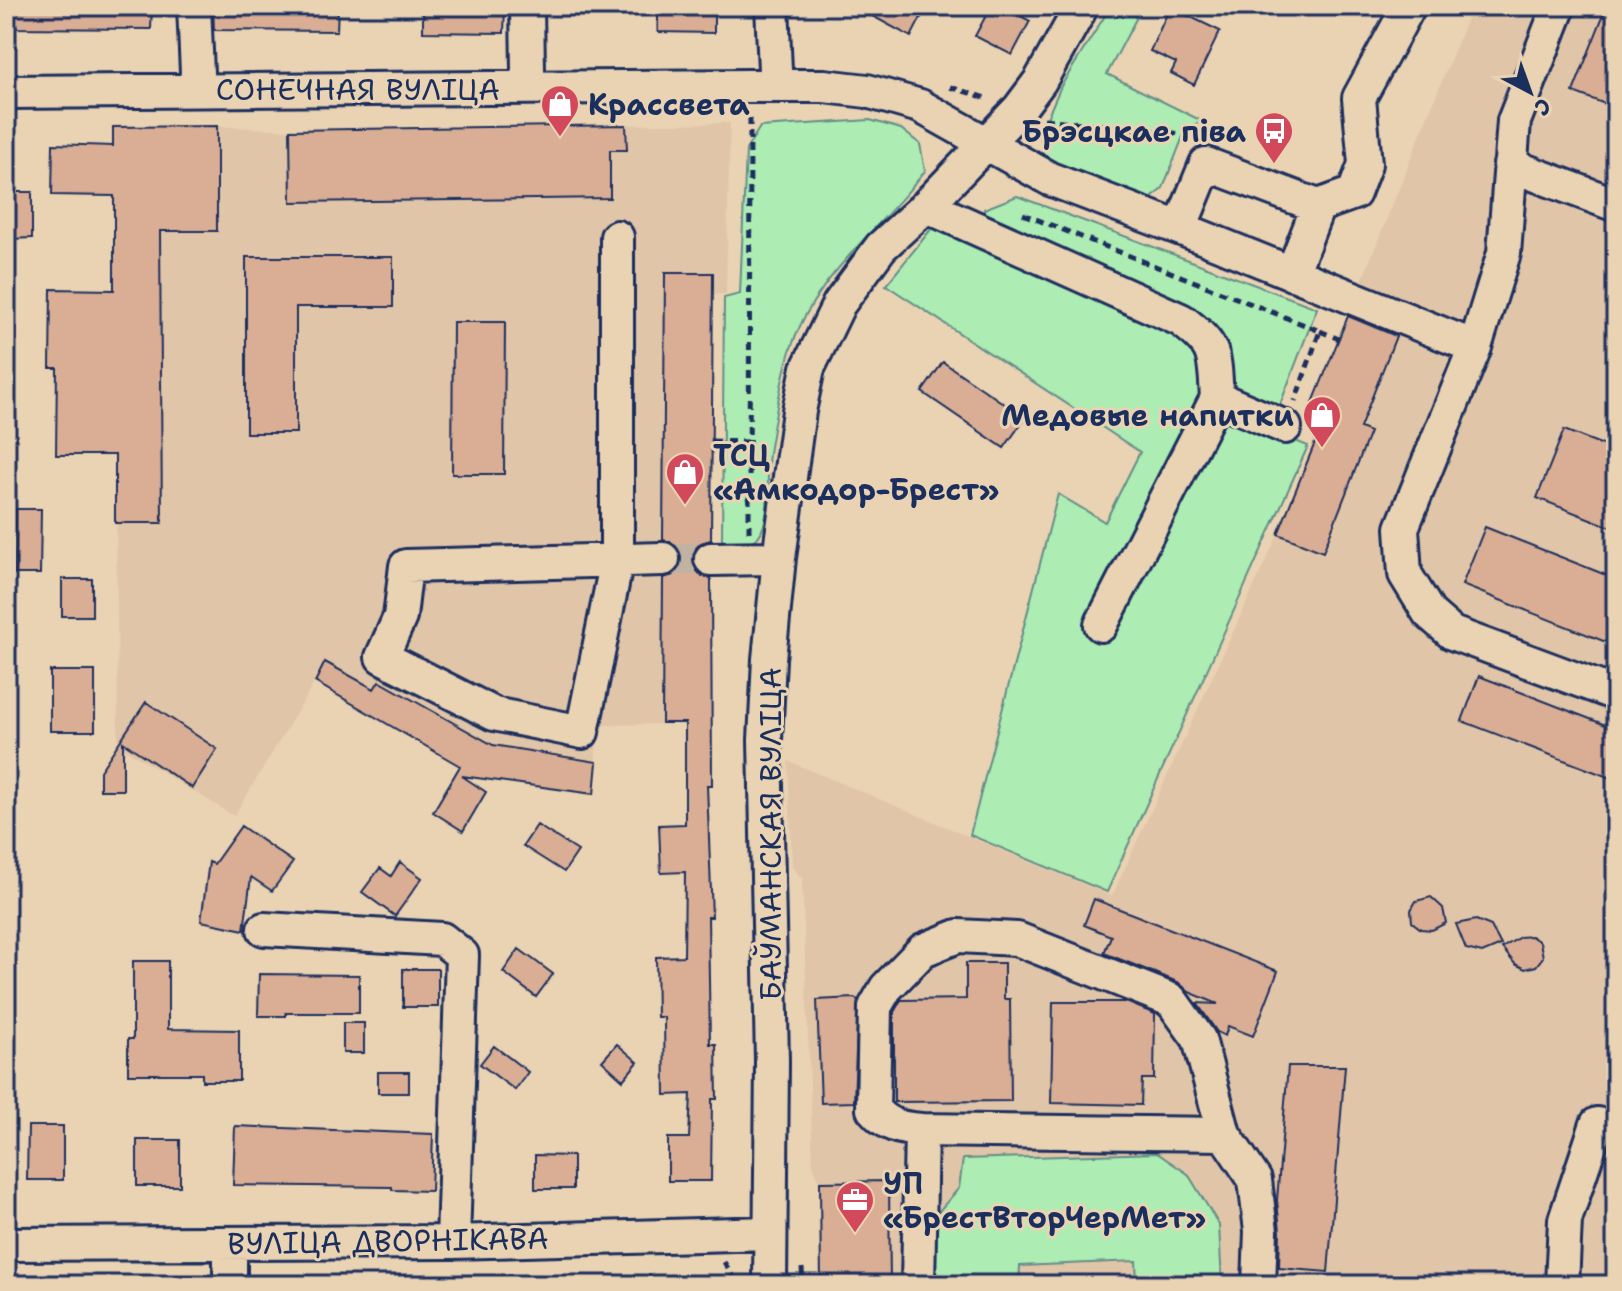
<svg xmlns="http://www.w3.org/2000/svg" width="1622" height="1291" font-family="'Shantell Sans',sans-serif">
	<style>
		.built { fill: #e1c5a8 }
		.green { fill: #adecb3; stroke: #648e88; stroke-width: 2 }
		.building { fill: #daae94; stroke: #1b2f5e; stroke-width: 2 }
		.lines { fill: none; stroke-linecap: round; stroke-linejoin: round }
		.minor-tunnel { stroke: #c1b2a2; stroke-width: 32; stroke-dasharray: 32 16; stroke-linecap: butt }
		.minor-casing { stroke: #1b2f5e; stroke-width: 38 }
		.path { stroke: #1b2f5e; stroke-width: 5; stroke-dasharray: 8 6; stroke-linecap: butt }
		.minor { stroke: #ead3b3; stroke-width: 32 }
		.labels { text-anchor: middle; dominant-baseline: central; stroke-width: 6; stroke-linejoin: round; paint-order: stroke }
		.street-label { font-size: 30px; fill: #1b2f5e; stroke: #ead3b3 }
		.poi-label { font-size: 30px; font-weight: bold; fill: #1b2f5e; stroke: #ead3b3; text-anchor: start }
	</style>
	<rect width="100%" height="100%" fill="#ead3b3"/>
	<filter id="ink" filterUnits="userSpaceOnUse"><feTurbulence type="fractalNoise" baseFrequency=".0125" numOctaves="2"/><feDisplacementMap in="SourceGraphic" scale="16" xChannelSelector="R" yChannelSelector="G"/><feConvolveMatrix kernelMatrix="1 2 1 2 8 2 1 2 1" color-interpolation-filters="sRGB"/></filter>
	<g filter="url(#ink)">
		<path class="built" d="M1472,6H1616V1285H821L820,1182L813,1165L802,879L792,867L788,761L1112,896L1278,534L1324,419L1308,415Z
			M730,123L726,294H713L710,723L605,725L597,737L594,794L480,778L315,682L234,816L118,745L113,127L217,126L290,130Z
			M429,1280L431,1285H213L215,1282Z"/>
		<path class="green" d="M1111,6H1128L1138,15L1107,74L1202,121L1186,129L1163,188L1152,198L1134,200L1059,170L1043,153L1040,134L1061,86Z
			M870,120L901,129L920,144L925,171C879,231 814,276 790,351C781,380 774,422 769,453C766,475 772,520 758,537C752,545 731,541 722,541L724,298L740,294L746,150L760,127Z
			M1017,196L1317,308L1270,431L1308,446L1107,892L970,835L1058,494L1105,522L1140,452L886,285L932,228L965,237L1217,337L983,222L984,209Z
			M1157,1153L1188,1174L1219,1225L1222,1285H1137L1136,1261L1020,1266L1019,1285H934L932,1219L959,1188L963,1159Z"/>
		<path class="building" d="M6,6H152L151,29L6,28Z
			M213,6H338L337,31L214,30Z
			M423,6H505L504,33L423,32Z
			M658,6H714V33L658,32Z
			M854,6H927L911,37Z
			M991,6H1002L1030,21L1012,55L975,36Z
			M1607,6H1616V108L1573,92Z
			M1170,7L1220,31L1194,85L1171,73L1176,63L1150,51Z
			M626,125L627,150H610V198L291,202L290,130Z
			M217,126V231H160L162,523H115V455H56L57,368H50L51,289L114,290V196L52,195L53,144L113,146V127Z
			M10,192H32V238L10,239Z
			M246,257H393V307H296V433H246Z
			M665,273H713L711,540L701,543L694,550L692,558L695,569L702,576L711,578L712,785H707L712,917H708L710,1044H716L717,1099H712L711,1181H668V1138H689L691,1094L665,1095L664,1017H657L656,957L684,956L685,872L661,873L659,825L685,824V723H662L663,578L674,575L680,567L682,559L679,548L671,542L663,540Z
			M1348,316L1396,336L1360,428L1370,432L1323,552L1278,534L1325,418L1308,415Z
			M453,322H505L504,474H452Z
			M943,362L1025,418L1004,448L922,392Z
			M1564,430L1616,450V529L1537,498Z
			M16,509H41L40,574H15Z
			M1485,527L1616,579V646L1462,585Z
			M62,579H92V616H62Z
			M325,662L374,689L379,681L493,745L597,762L594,794L462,776L486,792L463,831L433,812L460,766L315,682Z
			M50,671H95V731H50Z
			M1479,676L1616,729V780L1462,721Z
			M146,702L217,749L192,788L123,742V790H100V771Z
			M537,825L578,851L564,872L523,846Z
			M241,826L293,862L272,891L251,877L244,930L201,921L209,862L214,864Z
			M400,862L422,878L395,916L362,892L380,868L391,876Z
			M1431,897L1443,908L1446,923L1432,930L1421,929L1412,922L1411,910L1416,901Z
			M1094,899L1278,971L1253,1036L1228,1026L1225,1036L1217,1032L1197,1003L1218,1004L1189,992L1178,982L1104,953L1111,936L1084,925Z
			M1476,920L1491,926L1501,945L1482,953L1466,949L1456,924Z
			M1531,936L1540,942L1543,957L1536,966L1525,969L1515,964L1502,948L1520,937Z
			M519,949L553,974L536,997L503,972Z
			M133,961H168V1029L239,1030V1081H202V1074H128V1039H133Z
			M966,963H1004V999H1010L1011,1101L894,1102V1012L901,1000L966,999Z
			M403,969H438V1007H403Z
			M259,974L359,975V1013H286V1016H258Z
			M854,998L858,1000L854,1102L821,1103L817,1000Z
			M1053,1002H1126L1155,1014L1154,1079H1142L1141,1105L1051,1103Z
			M343,1023H364V1053H343Z
			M617,1044L638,1062L623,1080L602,1061Z
			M494,1046L528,1072L515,1090L480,1064Z
			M1288,1066H1345L1328,1272L1279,1268L1280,1231L1277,1200Z
			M378,1072H409V1093H378Z
			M28,1126H63V1180H27Z
			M235,1126L433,1134L431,1191L392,1190V1187L233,1185Z
			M137,1140H180V1186H137Z
			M535,1155L573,1156V1189H535Z
			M889,1181L890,1285H821L820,1182Z"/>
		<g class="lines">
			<path class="minor-tunnel" d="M663,559H711"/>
			<defs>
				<path id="minor" d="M772,6L775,70L772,86
					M524,88L528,71L527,6
					M194,90L197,73L194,6
					M6,92L750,86H824L867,91L920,106L1050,179L1192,233L1475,347L1504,253L1514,121L1559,6
					M1510,165L1616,205
					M926,206L1181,320C1218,347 1214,355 1217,398L1285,427
					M1318,206L1354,193L1365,164L1359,98L1409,6
					M1180,228L1206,164L1318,206L1292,274
					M617,237V560L582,732L494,714L382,657L400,617L406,566L663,559
					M1475,347L1402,528L1405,574L1429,613L1452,633L1616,694
					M711,559L779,558
					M1101,625L1217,398
					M264,929L442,939L462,955L453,1242
					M921,1130C900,1128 887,1126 873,1109L875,1007L886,988L923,950L958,936L1017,939L1171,1000L1199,1039L1224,1134
					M6,1244L453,1242L770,1233
					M230,1285V1243
					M770,1285L772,1061L765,740L769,659L779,558L799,411L808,368L839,304L881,247L926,206L1019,109L1040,81L1082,6
					M918,1285L921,1130L1224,1134L1255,1180L1261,1231L1259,1285
					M1562,1285L1565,1220L1597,1124"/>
			</defs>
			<use href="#minor" class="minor-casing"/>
			<path class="path" d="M950,87L989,99
				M1044,119L1201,136
				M1023,214L1320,331L1295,401
				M1320,331L1339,339
				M712,441L749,442
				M749,532L750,114
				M724,1262L738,1285
				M802,1268L803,1285"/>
			<use href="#minor" class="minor"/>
		</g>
	</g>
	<defs>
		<symbol id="shop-pin" viewBox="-11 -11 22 30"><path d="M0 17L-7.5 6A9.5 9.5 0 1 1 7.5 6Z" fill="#d1495b" stroke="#ead3b3"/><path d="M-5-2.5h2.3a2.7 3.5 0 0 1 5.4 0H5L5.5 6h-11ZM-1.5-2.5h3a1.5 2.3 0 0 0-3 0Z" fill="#fff"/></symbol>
		<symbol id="bus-pin" viewBox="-11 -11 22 30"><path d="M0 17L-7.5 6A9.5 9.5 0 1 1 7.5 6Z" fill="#d1495b" stroke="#ead3b3"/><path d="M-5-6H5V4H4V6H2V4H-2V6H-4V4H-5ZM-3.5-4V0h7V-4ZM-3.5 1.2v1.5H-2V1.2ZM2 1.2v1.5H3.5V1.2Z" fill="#fff"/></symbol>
		<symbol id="office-pin" viewBox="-11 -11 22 30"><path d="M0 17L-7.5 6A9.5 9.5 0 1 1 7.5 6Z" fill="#d1495b" stroke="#ead3b3"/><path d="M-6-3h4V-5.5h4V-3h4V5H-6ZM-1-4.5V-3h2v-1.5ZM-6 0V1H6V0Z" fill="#fff"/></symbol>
	</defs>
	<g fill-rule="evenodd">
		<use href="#shop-pin" x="538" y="82" width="44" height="60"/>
		<use href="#bus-pin" x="1252" y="109" width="44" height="60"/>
		<use href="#shop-pin" x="1300" y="393" width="44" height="60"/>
		<use href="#shop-pin" x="663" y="450" width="44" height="60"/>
		<use href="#office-pin" x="833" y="1178" width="44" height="60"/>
	</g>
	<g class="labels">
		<g class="street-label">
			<text x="358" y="89">СОНЕЧНАЯ ВУЛІЦА</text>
			<text transform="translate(770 834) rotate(-90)">БАЎМАНСКАЯ ВУЛІЦА</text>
			<text transform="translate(388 1241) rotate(-1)">ВУЛІЦА ДВОРНІКАВА</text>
		</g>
		<g class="poi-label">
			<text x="588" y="104">Крассвета</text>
			<text x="1246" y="131" text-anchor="end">Брэсцкае піва</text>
			<text x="1294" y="415" text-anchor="end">Медовые напитки</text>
			<text x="713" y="455">ТСЦ<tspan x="713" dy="34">«Амкодор-Брест»</tspan></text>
			<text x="883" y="1183">УП<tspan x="883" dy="34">«БрестВторЧерМет»</tspan></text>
		</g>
	</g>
	<rect width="1622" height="1291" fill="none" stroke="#ead3b3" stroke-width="32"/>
	<rect x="16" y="16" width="1590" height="1259" fill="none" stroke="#1b2f5e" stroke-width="3" filter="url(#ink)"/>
	<g transform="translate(1530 92) rotate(139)" stroke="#ead3b3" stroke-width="6" paint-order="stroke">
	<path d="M0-6L14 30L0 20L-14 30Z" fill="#1b2f5e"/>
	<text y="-12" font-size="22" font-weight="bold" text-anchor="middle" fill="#1b2f5e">С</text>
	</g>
</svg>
